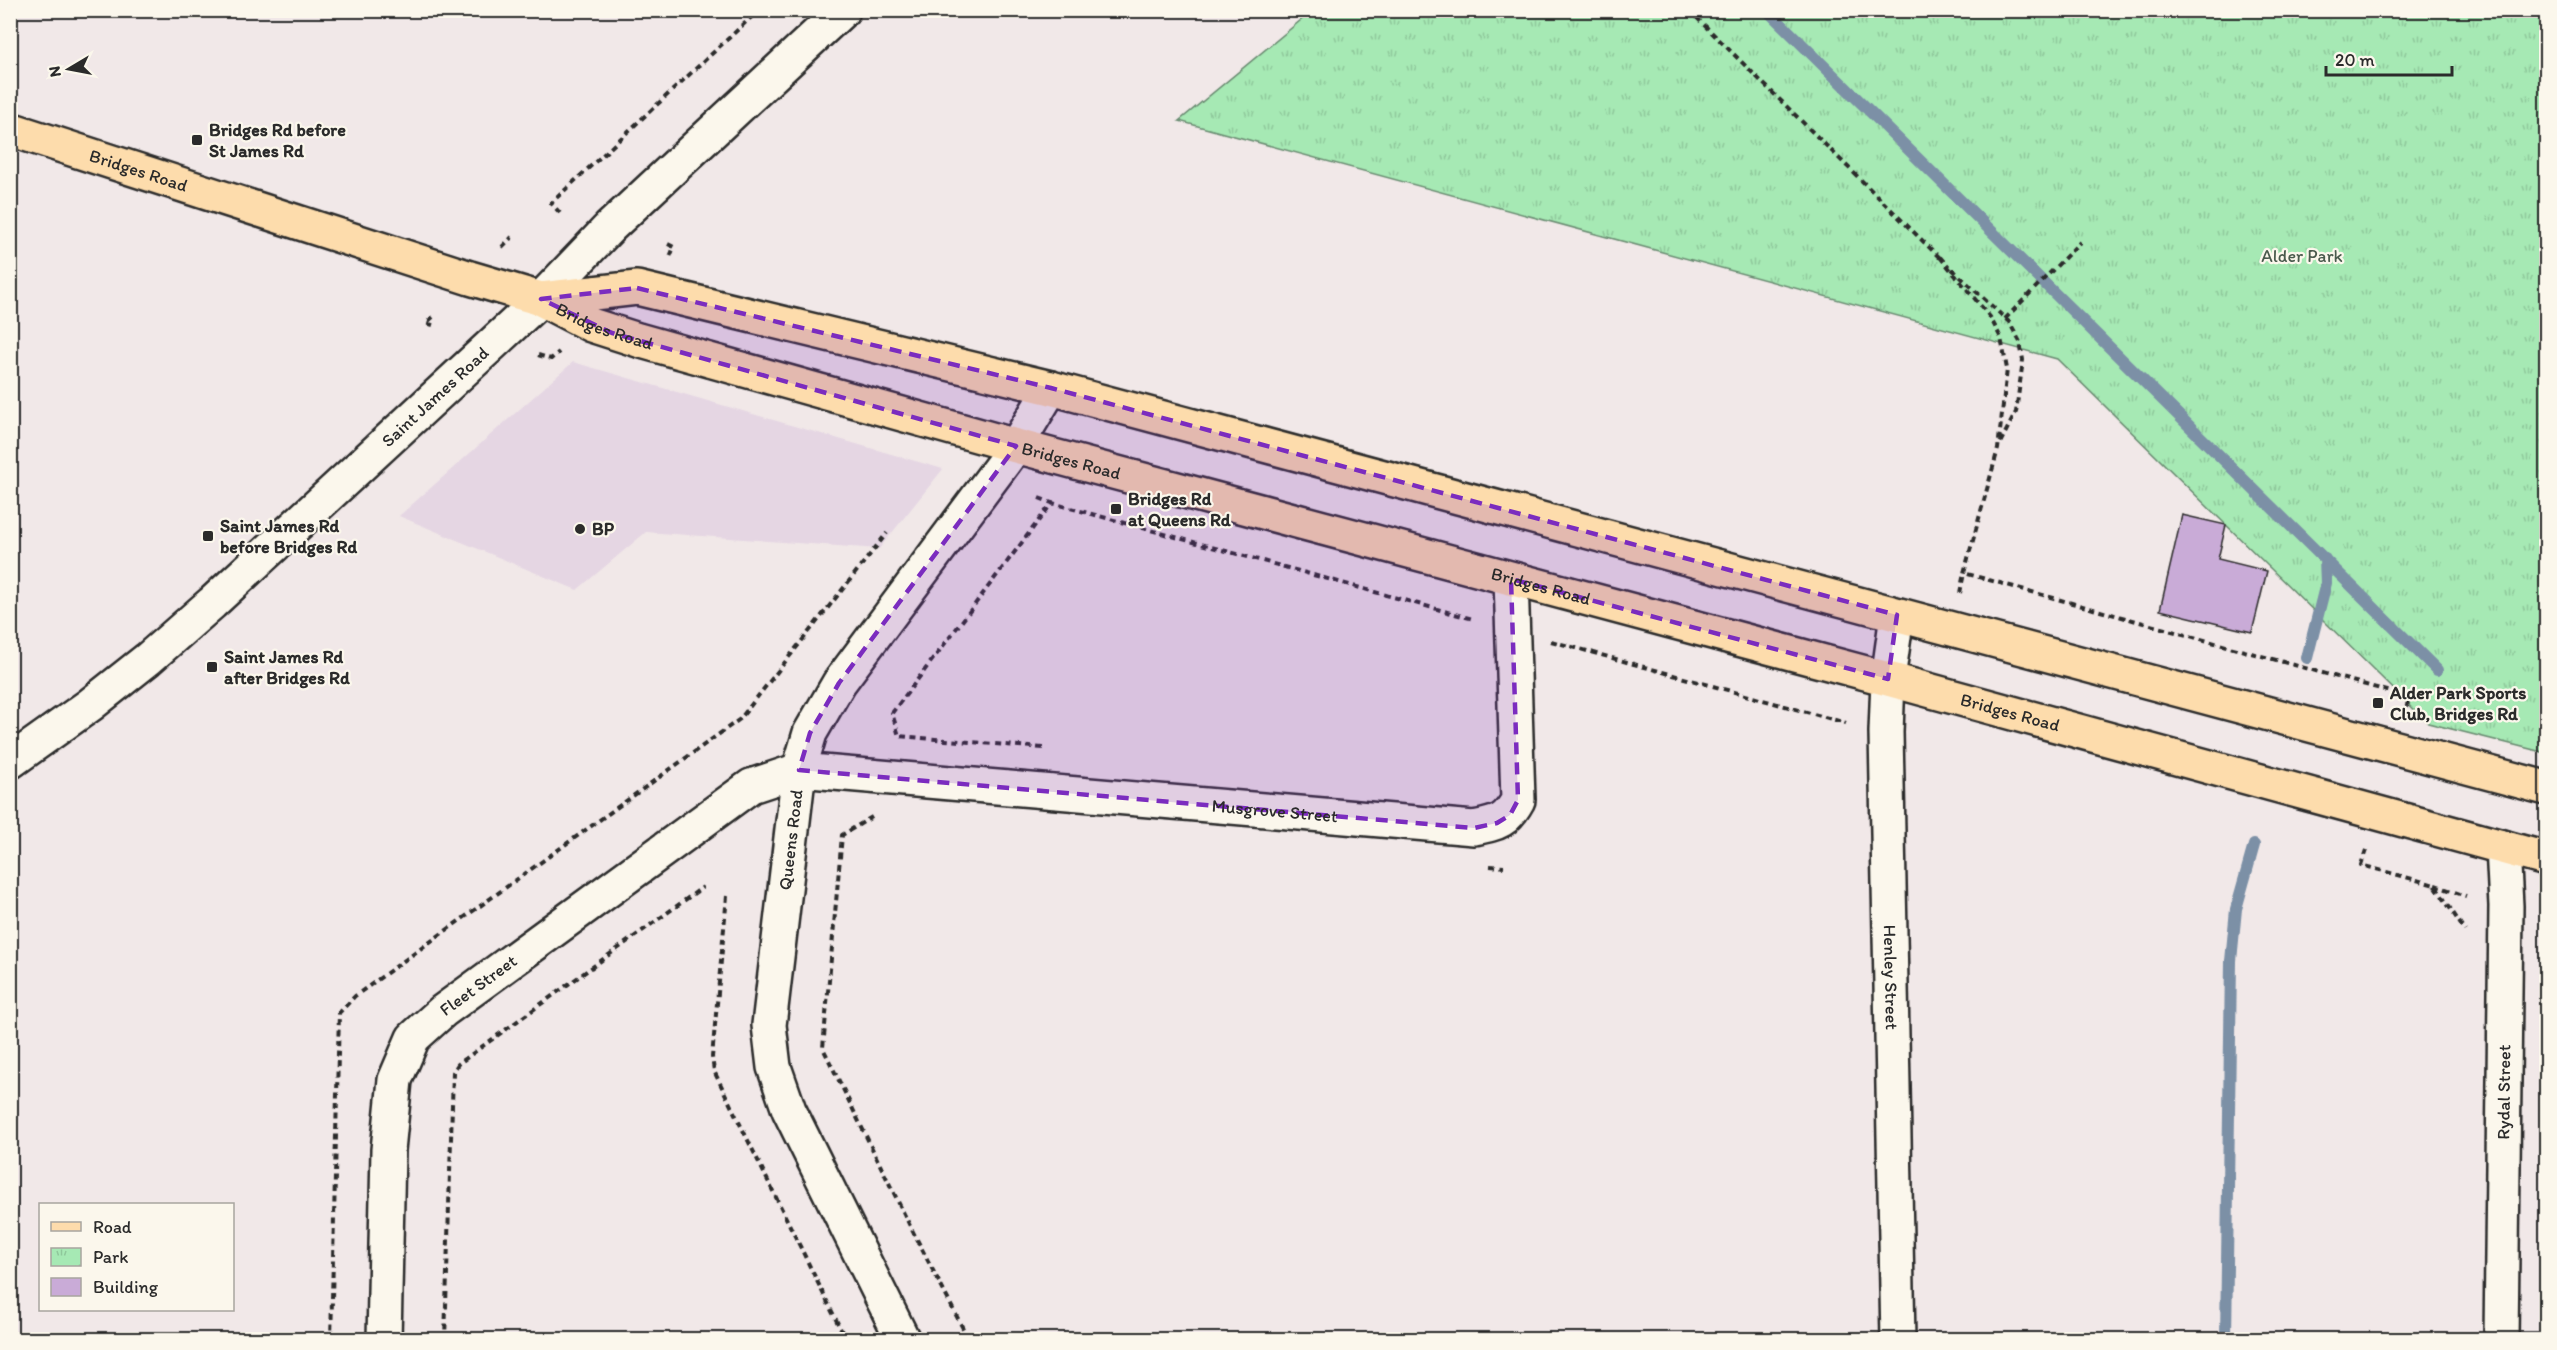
<svg xmlns="http://www.w3.org/2000/svg" width="2557" height="1350" font-family="Itim,sans-serif">
	<style>
		.built { fill: #e5d6e3 }
		.park { fill: url(#park-tufts); stroke: #688a70; stroke-width: 1.5 }
		.lines { fill: none; stroke-linecap: round; stroke-linejoin: round }
		.stream { stroke: #7b90a6; stroke-width: 12 }
		.building { fill: #c9abd7; stroke: #2b2b2b; stroke-width: 1.5 }
		.minor-casing { stroke: #2b2b2b; stroke-width: 38 }
		.secondary-casing { stroke: #2b2b2b; stroke-width: 38 }
		.primary-casing { stroke: #2b2b2b; stroke-width: 38 }
		.path { stroke: #2b2b2b; stroke-width: 4; stroke-dasharray: 6 4.5; stroke-linecap: butt }
		.minor { stroke: #fbf7ec; stroke-width: 33 }
		.secondary { stroke: #fbf7ec; stroke-width: 33 }
		.primary { stroke: #fddcac; stroke-width: 33 }
		.marked { fill: #7b2cbf; fill-opacity: 0.2; stroke: #7b2cbf; stroke-width: 4.5; stroke-dasharray: 12 8; stroke-linejoin: round }
		.poi-dot { fill: #2b2b2b; stroke: #fbf7ec; stroke-width: 2 }
		.labels { text-anchor: middle; dominant-baseline: central; stroke-width: 4.5; stroke-linejoin: round; paint-order: stroke }
		.poi-label { font-size: 18px; font-weight: bold; fill: #2b2b2b; stroke: #fbf7ec; text-anchor: start }
		.street-label { font-size: 18px; fill: #2b2b2b; stroke: #fbf7ec }
		.park-label { font-size: 18px; fill: #4a5a4d; stroke: #fbf7ec }
	</style>
	<defs>
		<pattern id="park-tufts" width="24" height="20" patternUnits="userSpaceOnUse" patternTransform="scale(1.5)"><rect width="24" height="20" fill="#a6e9b4"/><path d="M3 7l-1-3M5 7V3M7 7l1-3M15 17l-1-3M17 17v-4M19 17l1-3" fill="none" stroke="#8fc89b"/></pattern>
	</defs>
	<rect width="100%" height="100%" fill="#f1e8e8"/>
	<filter id="ink" filterUnits="userSpaceOnUse"><feTurbulence type="fractalNoise" baseFrequency=".0167" numOctaves="2"/><feDisplacementMap in="SourceGraphic" scale="12" xChannelSelector="R" yChannelSelector="G"/><feConvolveMatrix kernelMatrix="1 2 1 2 8 2 1 2 1" color-interpolation-filters="sRGB"/></filter>
	<g filter="url(#ink)">
		<path class="built" d="M573,362L943,469L879,549L646,532L577,590L399,516Z"/>
		<path class="park" d="M1312,11H2546V753L2428,723L2057,359L1179,121Z"/>
		<g class="lines">
			<path class="stream" d="M1767,10L2437,670
				M2307,658L2326,583L2325,559
				M2226,1340L2231,961L2236,909L2254,845"/>
		</g>
		<path class="building" d="M2182,515L2226,525L2218,559L2267,571L2252,632L2160,610Z"/>
		<g class="lines">
			<defs>
				<g id="minor">
					<path id="s1" d="M1897,615L1888,679L1886,732L1898,1340"/>
					<path id="s2" d="M384,1340L388,1150L395,1080L413,1038L443,1011L751,786L799,770L1474,828C1498,823 1506,822 1518,800L1511,579"/>
					<path id="s3" d="M903,1340L789,1110L774,1067L769,1025L799,770L810,733L839,683L1016,446L1051,388"/>
					<path id="s4" d="M2501,1340L2506,906L2503,847"/>
				</g>
				<g id="secondary">
					<path id="s5" d="M10,762L90,705L148,659L212,603L541,299L610,227L843,10"/>
				</g>
				<g id="primary">
					<path id="s6" d="M10,129L470,278L541,299L591,325L638,340L1016,446L1888,679L2546,859"/>
					<path d="M541,299L637,288L1051,388L2546,788"/>
				</g>
			</defs>
			<use href="#minor" class="minor-casing"/>
			<use href="#secondary" class="secondary-casing"/>
			<use href="#primary" class="primary-casing"/>
			<path class="path" d="M1689,10L1940,258
				M560,213L551,203L759,10
				M668,244L674,247L670,257
				M502,247L512,237
				M1940,257L1990,317L2001,338L2007,369L1998,449L1964,573L2409,697L2406,710
				M1952,269L2009,322L2020,342L2023,360L2016,412L1999,445
				M433,317L426,323L436,326
				M2005,319L2080,242
				M538,355L551,359L559,352
				M1039,498L1052,503
				M1960,593L1964,573
				M1551,641L1846,723
				M1043,748L899,736L892,713L1052,503L1473,619
				M872,817L842,835L823,1048L910,1226L969,1340
				M2366,850L2361,865L2435,885L2465,931
				M1490,866L1504,867
				M2435,885L2466,896
				M727,896L712,1057L714,1071L846,1340
				M331,1340L339,1013L355,996L391,970L740,719L887,533
				M445,1340L453,1072L458,1064L703,887"/>
			<use href="#minor" class="minor"/>
			<use href="#secondary" class="secondary"/>
			<use href="#primary" class="primary"/>
		</g>
	</g>
	<path class="marked" d="M637,288L1051,388L1897,615L1888,679L1511,579L1518,800L1510,815L1497,823L1474,828L799,770L810,733L839,683L1016,446L612,333L541,299Z"/>
	<g class="poi-dot">
		<rect x="191" y="134" width="12" height="12" rx="3"/>
		<rect x="1110" y="503" width="12" height="12" rx="3"/>
		<circle cx="580" cy="529" r="6"/>
		<rect x="202" y="530" width="12" height="12" rx="3"/>
		<rect x="206" y="661" width="12" height="12" rx="3"/>
		<rect x="2372" y="697" width="12" height="12" rx="3"/>
	</g>
	<g class="labels">
		<g class="poi-label">
			<text x="209" y="130">Bridges Rd before<tspan x="209" dy="21">St James Rd</tspan></text>
			<text x="1128" y="499">Bridges Rd<tspan x="1128" dy="21">at Queens Rd</tspan></text>
			<text x="220" y="526">Saint James Rd<tspan x="220" dy="21">before Bridges Rd</tspan></text>
			<text x="592" y="529">BP</text>
			<text x="224" y="657">Saint James Rd<tspan x="224" dy="21">after Bridges Rd</tspan></text>
			<text x="2390" y="693">Alder Park Sports<tspan x="2390" dy="21">Club, Bridges Rd</tspan></text>
		</g>
		<g class="street-label">
			<text stroke="none"><textPath href="#s6" startOffset="135">Bridges Road</textPath></text>
			<text stroke="none"><textPath href="#s6" startOffset="627">Bridges Road</textPath></text>
			<text stroke="none"><textPath href="#s5" startOffset="561">Saint James Road</textPath></text>
			<text stroke="none"><textPath href="#s6" startOffset="1113">Bridges Road</textPath></text>
			<text stroke="none"><textPath href="#s6" startOffset="1599">Bridges Road</textPath></text>
			<text stroke="none"><textPath href="#s6" startOffset="2085">Bridges Road</textPath></text>
			<text stroke="none"><textPath href="#s2" startOffset="1256">Musgrove Street</textPath></text>
			<text stroke="none"><textPath href="#s3" startOffset="531">Queens Road</textPath></text>
			<text stroke="none"><textPath href="#s1" startOffset="363">Henley Street</textPath></text>
			<text stroke="none"><textPath href="#s2" startOffset="390">Fleet Street</textPath></text>
			<text stroke="none"><textPath href="#s4" startOffset="248">Rydal Street</textPath></text>
		</g>
		<g class="park-label">
			<text x="2302" y="256">Alder Park</text>
		</g>
	</g>
	<rect width="2557" height="1350" fill="none" stroke="#fbf7ec" stroke-width="36"/>
	<rect x="18" y="18" width="2521" height="1314" fill="none" stroke="#2b2b2b" stroke-width="2" filter="url(#ink)"/>
	<rect x="39" y="1203" width="195" height="108" fill="#fbf7ec" stroke="#a8a59f" stroke-width="1.5"/>
	<rect x="51" y="1222" width="30" height="9" fill="#fddcac" stroke="#a8a59f" stroke-width="1.5"/>
	<text x="93" y="1233" font-size="18" fill="#2b2b2b">Road</text>
	<rect x="51" y="1248" width="30" height="18" fill="url(#park-tufts)" stroke="#a8a59f" stroke-width="1.5"/>
	<text x="93" y="1263" font-size="18" fill="#2b2b2b">Park</text>
	<rect x="51" y="1278" width="30" height="18" fill="#c9abd7" stroke="#a8a59f" stroke-width="1.5"/>
	<text x="93" y="1293" font-size="18" fill="#2b2b2b">Building</text>
	<g transform="translate(69 69) rotate(260)" stroke="#fbf7ec" stroke-width="4.5" paint-order="stroke">
	<path d="M0-4.5L10 22L0 15L-10 22Z" fill="#2b2b2b"/>
	<text y="-9" font-size="16" font-weight="bold" text-anchor="middle" fill="#2b2b2b">N</text>
	</g>
	<path d="M2326 66v9h126v-9" fill="none" stroke="#2b2b2b" stroke-width="3"/>
	<text x="2335" y="66" font-size="18" fill="#2b2b2b" stroke="#fbf7ec" stroke-width="4.5" paint-order="stroke">20 m</text>
</svg>
